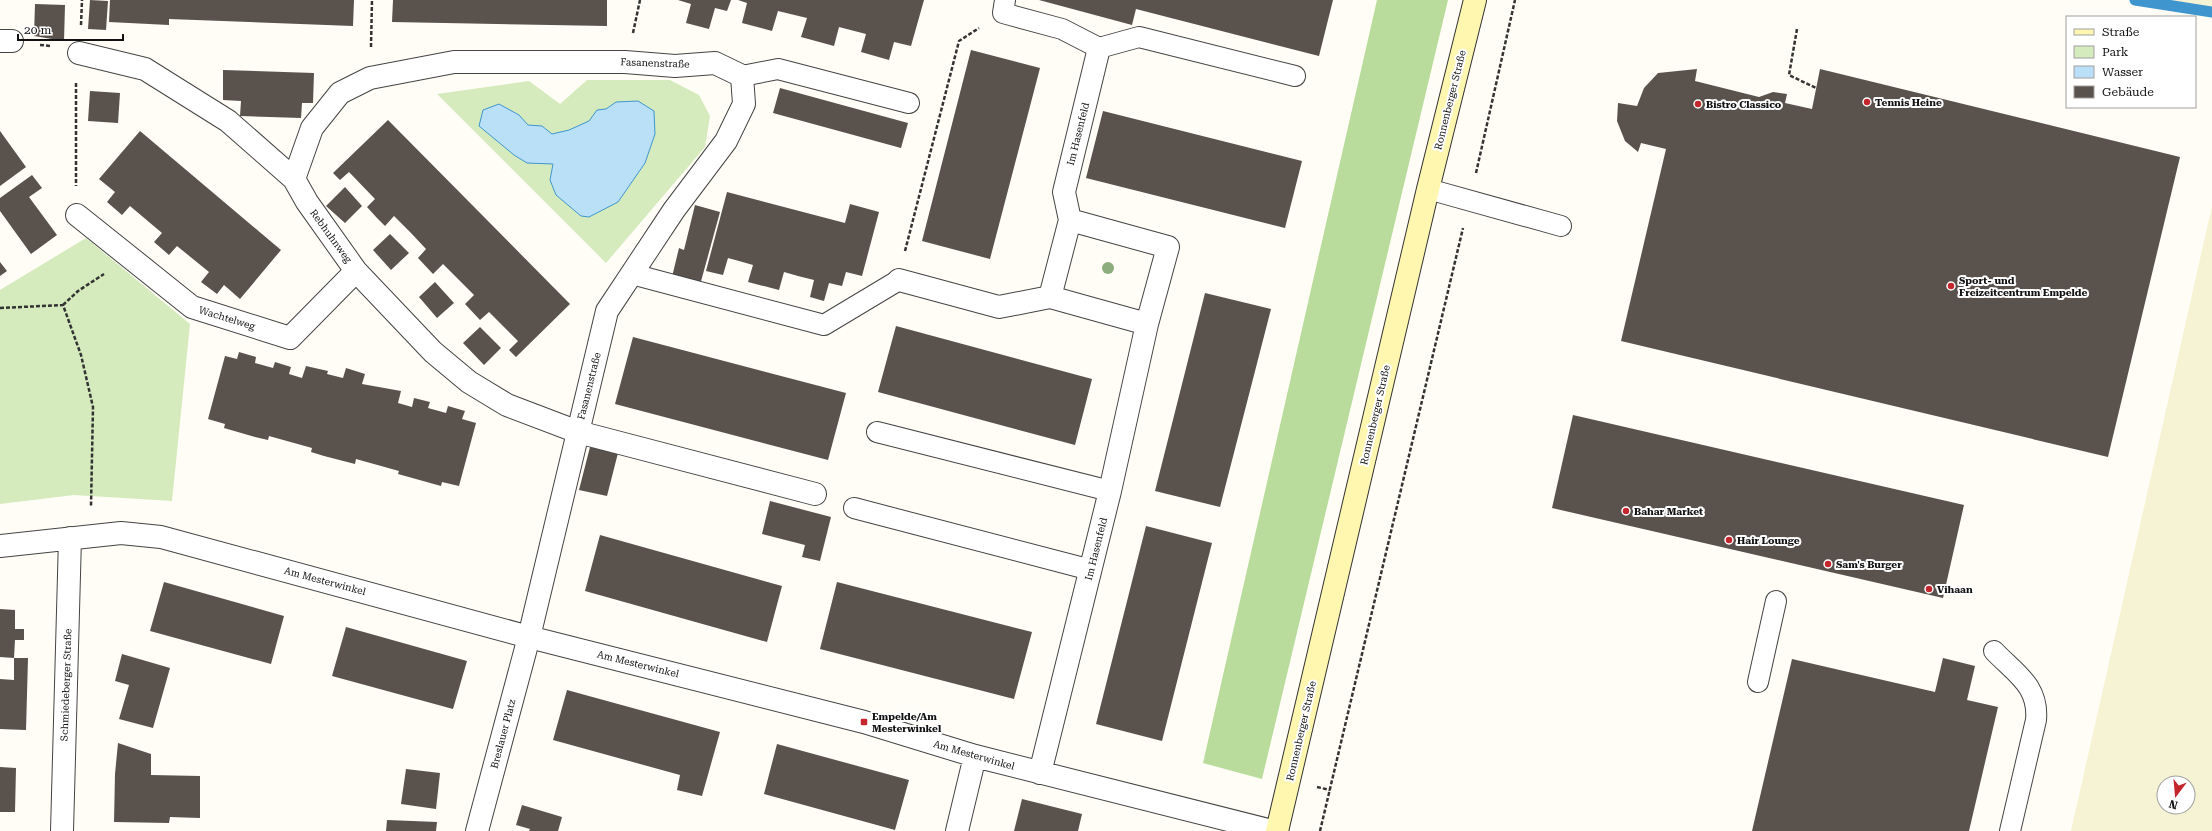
<svg xmlns="http://www.w3.org/2000/svg" width="2212" height="831" font-family="'Roboto Serif',serif">
	<style>
		.farmland { fill: #f6f3d4; fill-rule: evenodd }
		.green { fill: #d5ebbd }
		.forest { fill: #b9dc9c }
		.water { fill: #b9e0f7; stroke: #3f96cf }
		.lines { fill: none; stroke-linecap: round; stroke-linejoin: round }
		.stream { stroke: #3f96cf; stroke-width: 11 }
		.building { fill: #5a524d }
		.lane-casing { stroke: #444; stroke-width: 22 }
		.street-casing { stroke: #444; stroke-width: 24 }
		.secondary-casing { stroke: #333; stroke-width: 24 }
		.path { stroke: #333; stroke-width: 2.5; stroke-dasharray: 4 2; stroke-linecap: butt }
		.lane { stroke: #fff; stroke-width: 20 }
		.street { stroke: #fff; stroke-width: 22 }
		.secondary { stroke: #fff6b0; stroke-width: 22 }
		.tree { fill: #8dad7f }
		.poi-dot { fill: #c4262e; stroke: #fff; stroke-width: 1.5 }
		.labels { text-anchor: middle; dominant-baseline: central; stroke-width: 4; stroke-linejoin: round; paint-order: stroke }
		.street-label { font-size: 10px; fill: #111; stroke: #fff }
		.poi-label { font-size: 10px; font-weight: bold; fill: #111; stroke: #fff; text-anchor: start }
	</style>
	<rect width="100%" height="100%" fill="#fffdf5"/>
	<path class="farmland" d="M2130,0H2212V12Z
		M2212,206V831H2071ZM2164,783H2188V807H2164Z"/>
	<path class="green" d="M587,80H670L699,95L710,116L705,147L606,263L437,94L529,81L560,104Z
		M86,238L190,324L172,501L74,495L0,504V290Z"/>
	<path class="forest" d="M1377,0H1448L1262,779L1203,763Z"/>
	<path class="water" d="M638,101L654,111L655,134L645,163L618,202L589,217L581,216L556,195L550,180L553,164L527,163L514,155L479,126L483,110L499,104L519,115L528,125L542,126L552,134L569,130L589,121L597,110L606,109L616,102Z"/>
	<g class="lines">
		<path class="stream" d="M2135,0L2212,12"/>
	</g>
	<path class="building" d="M90,0L108,1L106,30L88,29Z
		M110,0H354L353,26L169,19V25L109,22Z
		M393,0H607V26L392,22Z
		M678,0H731L727,11L715,8L709,29L686,23L691,4Z
		M738,0H924L911,46L894,42L889,60L861,52L866,34L839,27L834,46L801,37L807,18L778,11L772,31L742,23L747,3Z
		M1039,0H1333L1319,56L1136,9L1132,25Z
		M35,4L65,5L64,41L34,36Z
		M971,50L1040,68L990,259L922,241Z
		M1697,69L1695,81L1759,97L1773,92L1787,94L1785,103L1812,109L1820,69L2180,157L2108,457L1621,341L1666,149L1641,143L1638,152L1625,141L1617,121L1618,103L1637,106L1644,88L1658,73Z
		M223,70L314,73L313,103H302L301,118L240,116L241,101L223,100Z
		M780,88L908,123L901,148L773,113Z
		M90,91L120,93L118,123L88,121Z
		M1103,111L1302,161L1285,228L1086,178Z
		M388,120L570,304L516,357L509,350L518,341L489,312L480,320L465,304L474,295L443,264L433,274L418,258L426,249L411,233L394,216L385,226L377,218L367,207L375,199L349,172L340,180L333,173Z
		M0,131L26,167L0,186Z
		M140,131L281,250L240,299L224,285L217,294L201,282L209,272L177,246L169,255L154,242L162,233L130,206L122,215L107,202L115,192L99,179Z
		M32,175L42,188L29,197L57,235L31,254L0,211V198Z
		M345,187L362,206L345,223L326,206Z
		M727,192L845,223L850,204L879,212L862,276L846,272L842,286L829,283L824,301L810,297L814,280L798,276L784,272L779,290L748,282L753,265L739,261L728,258L723,275L706,271Z
		M695,205L720,212L700,285L672,277L679,248L684,250Z
		M390,234L409,253L391,270L373,250Z
		M0,262L7,271L0,276Z
		M435,282L454,303L437,318L419,297Z
		M1205,293L1271,309L1220,507L1155,491Z
		M896,326L1092,379L1075,445L878,392Z
		M480,327L501,348L484,365L463,343Z
		M633,337L846,393L828,460L615,404Z
		M239,352L256,357L255,363L273,368L275,362L291,367L289,374L302,378L306,366L328,371L327,374L343,378L346,368L365,374L362,384L401,391L398,403L412,407L414,398L430,402L428,408L446,413L448,406L465,411L462,419L476,423L459,486L442,482L441,486L398,474L399,471L356,459L355,464L324,456L311,452L312,448L269,436L268,440L255,437L224,428L225,424L208,419L225,356L237,359Z
		M1573,415L1964,505L1943,598L1552,508Z
		M590,447L618,453L607,496L579,490Z
		M770,501L831,517L820,561L802,557L805,545L762,534Z
		M1146,526L1212,543L1162,741L1096,724Z
		M600,535L782,586L767,642L585,591Z
		M164,582L284,616L271,664L150,631Z
		M837,582L1032,632L1014,699L820,649Z
		M0,609L15,610V629H24V640H15L14,658H28L26,730L0,729V679L14,680V658L0,657Z
		M346,627L467,661L453,709L332,676Z
		M122,654L170,668L153,728L119,719L129,685L115,681Z
		M1943,658L1975,666L1967,700L1998,707L1969,831H1752L1792,659L1935,692Z
		M567,690L720,732L702,796L677,790L680,775L553,740Z
		M118,743L151,754V775L200,776V818L170,817L169,823L114,822L115,774Z
		M777,744L909,780L895,830L764,794Z
		M0,767L16,768L15,812H0Z
		M406,769L440,773L436,809L401,804Z
		M1022,799L1082,814L1078,831H1014Z
		M522,805L562,817L558,831H529L530,829L516,825Z
		M387,820L437,822L436,831H386Z"/>
	<g class="lines">
		<defs>
			<path id="lane" d="M1005,0L1003,13L1062,29L1099,48L1139,37L1295,76
				M742,76L778,69L909,103
				M1428,189L1561,226
				M632,274L824,325L899,280
				M877,432L1110,491
				M854,508L1091,570
				M1994,651C2016,674 2039,686 2036,720L2010,831
				M1758,682L1776,601"/>
			<path id="street" d="M0,41H12
				M79,53L145,69L228,121L294,179L307,202L356,271L433,352L469,382L507,405L578,432L815,494
				M294,179L312,128L340,93L370,78L454,62H625L675,66L715,63L742,76L744,104L726,141L674,210L607,311L529,637L477,831
				M77,215L192,307L290,338L356,271
				M1070,220L1064,192L1099,48
				M899,280L999,307L1050,297L1070,220L1168,247L1147,324L1110,491L1040,773
				M1050,297L1147,324
				M0,546L121,533L161,537L529,637L864,722L975,756L1272,831
				M62,831L70,538
				M957,831L975,756"/>
			<path id="secondary" d="M1277,831L1428,189L1475,0"/>
		</defs>
		<use href="#lane" class="lane-casing"/>
		<use href="#street" class="street-casing"/>
		<use href="#secondary" class="secondary-casing"/>
		<path class="path" d="M81,25L82,0
			M1797,29L1789,75L1816,88
			M633,33L640,0
			M40,45L51,46
			M371,47L372,0
			M76,83V186
			M1476,173L1515,0
			M905,251L959,41L979,28
			M63,305L78,291L104,274
			M0,308L63,305L81,355L93,407L91,506
			M1317,787L1330,790
			M1320,831L1463,228"/>
		<use href="#lane" class="lane"/>
		<use href="#street" class="street"/>
		<use href="#secondary" class="secondary"/>
	</g>
	<circle class="tree" cx="1108" cy="268" r="6"/>
	<g class="poi-dot">
		<circle cx="1867" cy="102" r="4"/>
		<circle cx="1698" cy="104" r="4"/>
		<circle cx="1951" cy="286" r="4"/>
		<circle cx="1626" cy="511" r="4"/>
		<circle cx="1729" cy="540" r="4"/>
		<circle cx="1828" cy="564" r="4"/>
		<circle cx="1929" cy="589" r="4"/>
		<rect x="860" y="718" width="8" height="8" rx="2"/>
	</g>
	<g class="labels">
		<g class="street-label">
			<text transform="translate(655 63) rotate(2)">Fasanenstraße</text>
			<text transform="translate(1450 100) rotate(-76)">Ronnenberger Straße</text>
			<text transform="translate(1078 134) rotate(-76)">Im Hasenfeld</text>
			<text transform="translate(331 236) rotate(54)">Rebhuhnweg</text>
			<text transform="translate(227 318) rotate(17)">Wachtelweg</text>
			<text transform="translate(589 386) rotate(-76)">Fasanenstraße</text>
			<text transform="translate(1375 415) rotate(-77)">Ronnenberger Straße</text>
			<text transform="translate(1096 549) rotate(-76)">Im Hasenfeld</text>
			<text transform="translate(325 581) rotate(15)">Am Mesterwinkel</text>
			<text transform="translate(638 664) rotate(14)">Am Mesterwinkel</text>
			<text transform="translate(66 685) rotate(-88)">Schmiedeberger Straße</text>
			<text transform="translate(1301 731) rotate(-77)">Ronnenberger Straße</text>
			<text transform="translate(503 734) rotate(-75)">Breslauer Platz</text>
			<text transform="translate(974 755) rotate(16)">Am Mesterwinkel</text>
		</g>
		<g class="poi-label">
			<text x="1875" y="102">Tennis Heine</text>
			<text x="1706" y="104">Bistro Classico</text>
			<text x="1959" y="280">Sport- und<tspan x="1959" dy="12">Freizeitcentrum Empelde</tspan></text>
			<text x="1634" y="511">Bahar Market</text>
			<text x="1737" y="540">Hair Lounge</text>
			<text x="1836" y="564">Sam's Burger</text>
			<text x="1937" y="589">Vihaan</text>
			<text x="872" y="716">Empelde/Am<tspan x="872" dy="12">Mesterwinkel</tspan></text>
		</g>
	</g>
	<rect x="2066" y="16" width="130" height="92" fill="#ffffff" stroke="#a0a0a0"/>
	<rect x="2074" y="29" width="20" height="6" fill="#fff6b0" stroke="#a0a0a0"/>
	<text x="2102" y="36" font-size="12" fill="#111111">Straße</text>
	<rect x="2074" y="46" width="20" height="12" fill="#d5ebbd" stroke="#a0a0a0"/>
	<text x="2102" y="56" font-size="12" fill="#111111">Park</text>
	<rect x="2074" y="66" width="20" height="12" fill="#b9e0f7" stroke="#a0a0a0"/>
	<text x="2102" y="76" font-size="12" fill="#111111">Wasser</text>
	<rect x="2074" y="86" width="20" height="12" fill="#5a524d" stroke="#a0a0a0"/>
	<text x="2102" y="96" font-size="12" fill="#111111">Gebäude</text>
	<g transform="translate(2176 795) rotate(196)"><circle r="19" fill="#ffffff" stroke="#a0a0a0"/>
	<path d="M0-3L7 15L0 10L-7 15Z" fill="#c4262e"/>
	<text y="-6" font-size="11" font-weight="bold" text-anchor="middle" fill="#111111">N</text>
	</g>
	<path d="M18 34v6h105v-6" fill="none" stroke="#111111" stroke-width="2"/>
	<text x="24" y="34" font-size="12" fill="#111111" stroke="#ffffff" stroke-width="3" paint-order="stroke">20 m</text>
</svg>
